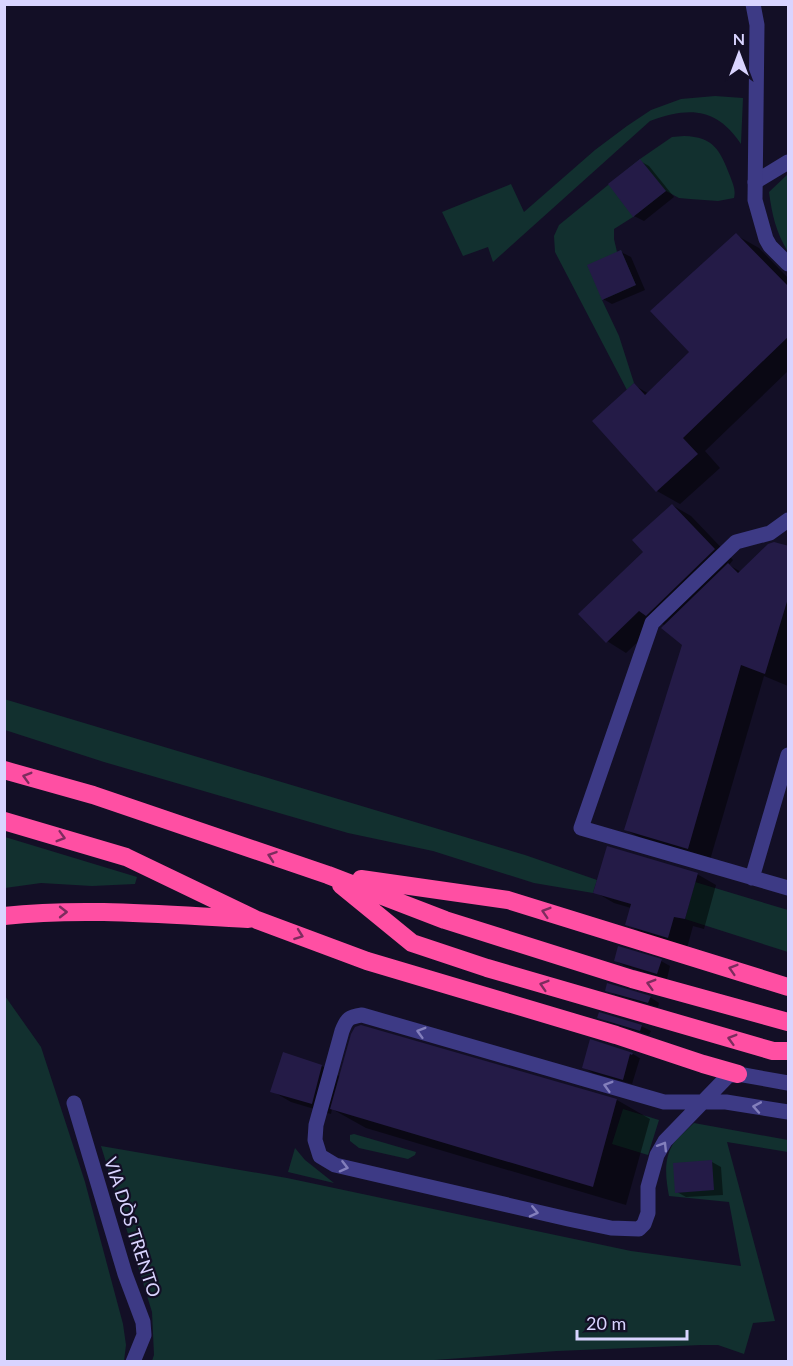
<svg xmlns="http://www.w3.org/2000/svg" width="793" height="1366" font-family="Lato,sans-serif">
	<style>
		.green { fill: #12302f }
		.shadow { fill: #0007 }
		.building { fill: #241b47 }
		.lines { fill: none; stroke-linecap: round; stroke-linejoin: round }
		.lane { stroke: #3d3a85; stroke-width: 15 }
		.street { stroke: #3d3a85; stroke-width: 15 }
		.highway { stroke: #ff4fa3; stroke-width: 18 }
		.oneway { stroke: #7d2c5e }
		.oneway2 { stroke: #837fbc }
		.labels { text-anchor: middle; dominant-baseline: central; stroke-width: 4.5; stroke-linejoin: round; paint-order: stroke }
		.street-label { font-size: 18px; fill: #d9d4ff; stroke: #130f26 }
	</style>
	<rect width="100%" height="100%" fill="#130f26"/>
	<path class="green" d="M715,96L743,98L741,144C716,107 689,107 650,121L493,262L488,247L463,256L442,212L511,184L524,212L595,150L627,126L651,110L681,99Z
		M684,136C714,137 720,150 730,176C733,184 736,190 734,198L718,201L690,199L679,198L666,191L633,217L614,229V239L617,252L621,250L636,285L602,300L619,336L634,383L627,390L555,252L554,236L559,225L640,159L672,137Z
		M788,174V252C776,232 772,215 769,192Z
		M4,699L525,855L597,880L593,893L534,883L433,851L348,833L104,762L5,730Z
		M4,837H5L137,877L135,884L92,886L41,883L5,888Z
		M695,882L788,910V952L685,919Z
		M5,996L41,1047L85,1182L123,1324L126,1345L124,1361H5Z
		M623,1109L659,1120L648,1155L612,1144Z
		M694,1123L788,1140V1152L727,1142L775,1321L753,1323L744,1354L718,1345H701L557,1351L407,1362L152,1361L154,1355L152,1312L101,1146L287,1178L631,1251L741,1266L729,1202L669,1196C666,1179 663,1160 673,1144C679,1136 687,1130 694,1123Z
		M354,1134L416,1152L415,1155L408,1159L359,1148L350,1141V1135Z
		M295,1148L305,1160L334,1183L288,1172Z"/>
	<path class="shadow" d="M640,161L649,166L674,197L644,221L634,216Z
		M736,235L759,248L788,278V371L705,451L720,468L680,504L657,491L594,421L634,385L649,394L691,352Z
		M621,252L631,257L645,290L612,304L603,299Z
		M672,505L691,516L733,560L729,565L741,572L788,548V686L764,676L710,860L648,842L626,830L683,645L666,626L659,622L626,653L607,641L645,552Z
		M697,874L716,885L704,929L693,926L687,948L646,935L627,924L631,908L614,903L595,892Z
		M616,961H661L670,966L667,979L625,966Z
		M607,990L650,997L659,1003L658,1007L616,995Z
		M599,1017L641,1026L651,1031L649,1035L608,1022Z
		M361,1027L617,1100L650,1119L626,1205L366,1128L332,1109L331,1114L291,1102L272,1091L284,1054L322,1066L341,1077Z
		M591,1041L633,1054L641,1059L640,1058L632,1084L593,1073L583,1067Z
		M712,1162L721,1167L723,1195L686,1197L677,1192Z"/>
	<path class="building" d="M640,159L666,191L633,217L608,184Z
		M736,233L789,287V336L683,438L698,454L656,492L592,421L634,383L645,395L689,352L650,311Z
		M621,250L636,285L602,300L587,265Z
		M672,504L715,549L646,616L639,611L606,643L578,614L643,552L632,540Z
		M774,542L789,546V595L765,674L741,665L688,849L624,830L682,645L661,628L728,563L738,573L768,544Z
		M607,846L698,873L685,919L674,917L668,938L625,925L631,904L593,893Z
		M618,946L662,959L657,974L614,961Z
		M607,983L651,996L648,1003L605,991Z
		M599,1012L642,1025L640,1031L597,1018Z
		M361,1025L617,1099L593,1187L330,1109L351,1034L355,1027Z
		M590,1039L633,1053L632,1055L630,1054L623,1080L582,1068Z
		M283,1052L322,1065L312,1104L270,1092Z
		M712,1160L714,1190L675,1193L673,1163Z"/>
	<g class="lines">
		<path class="lane" d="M755,182L788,162
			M788,520L770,533L736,542L652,623L581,828L788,888
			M752,878L788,755
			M788,1083L738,1074L728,1076L665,1141L657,1155L648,1187V1213L644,1224L639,1229L611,1228L568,1219L335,1165L320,1156L315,1140L316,1125L342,1031C347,1018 349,1017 362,1015L664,1102H726L788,1112
			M74,1103L125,1274L143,1322L144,1335L133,1362"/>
		<path class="street" d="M753,4L757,25L755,200L766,239L770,246L788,264"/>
		<path class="highway" d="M4,770L93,795L328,875L445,920L632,979L788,1022
			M4,821L126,857L257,920L367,961L616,1035L703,1064L738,1074
			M361,879L508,900L788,987
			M341,885L412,943L487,968L773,1051H788
			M4,916C85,907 168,915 248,919"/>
	</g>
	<defs><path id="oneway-chevron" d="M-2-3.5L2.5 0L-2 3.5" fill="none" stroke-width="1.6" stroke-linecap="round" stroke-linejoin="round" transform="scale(1.5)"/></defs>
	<g class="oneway">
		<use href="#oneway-chevron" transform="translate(27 777) rotate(-164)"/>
		<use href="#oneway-chevron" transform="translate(61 837) rotate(16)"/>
		<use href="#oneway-chevron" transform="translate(272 856) rotate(-161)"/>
		<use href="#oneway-chevron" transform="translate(63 912)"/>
		<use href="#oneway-chevron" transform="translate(546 912) rotate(-163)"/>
		<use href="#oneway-chevron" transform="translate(299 935) rotate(20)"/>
		<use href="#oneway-chevron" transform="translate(733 969) rotate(-163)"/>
		<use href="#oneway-chevron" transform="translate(651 984) rotate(-164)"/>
		<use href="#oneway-chevron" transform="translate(544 985) rotate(-163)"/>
		<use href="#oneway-chevron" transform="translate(732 1039) rotate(-164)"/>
	</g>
	<g class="oneway2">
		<use href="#oneway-chevron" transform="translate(421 1032) rotate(-164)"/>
		<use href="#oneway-chevron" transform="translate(608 1086) rotate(-164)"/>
		<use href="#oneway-chevron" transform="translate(757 1107) rotate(-170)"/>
		<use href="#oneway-chevron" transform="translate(663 1146) rotate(-58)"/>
		<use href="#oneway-chevron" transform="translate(344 1167) rotate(14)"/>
		<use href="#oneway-chevron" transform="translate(534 1212) rotate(13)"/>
	</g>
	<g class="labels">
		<g class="street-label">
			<text transform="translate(133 1227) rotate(72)">VIA DÒS TRENTO</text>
		</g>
	</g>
	<rect width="793" height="1366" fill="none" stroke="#d9d4ff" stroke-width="12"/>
	<g transform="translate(739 54)" stroke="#130f26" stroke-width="4.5" paint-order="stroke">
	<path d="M0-4.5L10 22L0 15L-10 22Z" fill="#d9d4ff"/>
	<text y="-9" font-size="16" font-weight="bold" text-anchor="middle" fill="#d9d4ff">N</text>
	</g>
	<path d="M577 1330v9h110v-9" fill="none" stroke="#d9d4ff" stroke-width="3"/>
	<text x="586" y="1330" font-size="18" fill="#d9d4ff" stroke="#130f26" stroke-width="4.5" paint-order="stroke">20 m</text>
</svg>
